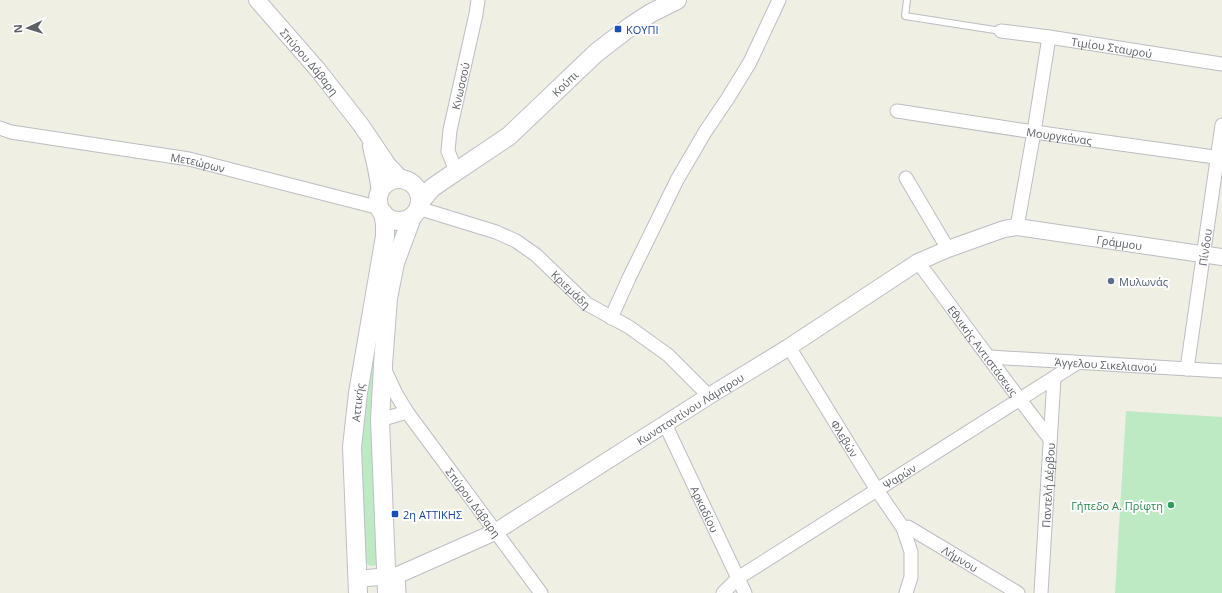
<svg xmlns="http://www.w3.org/2000/svg" width="1222" height="593" font-family="'Open Sans',sans-serif">
	<style>
		.green { fill: #beeac3 }
		.lines { fill: none; stroke-linecap: round; stroke-linejoin: round }
		.service-casing { stroke: #bbbdc4; stroke-width: 8 }
		.minor-casing { stroke: #bbbdc4; stroke-width: 15 }
		.tertiary-casing { stroke: #bbbdc4; stroke-width: 18 }
		.secondary-casing { stroke: #bcbfc6; stroke-width: 20 }
		.service { stroke: #fff; stroke-width: 6 }
		.minor { stroke: #fff; stroke-width: 13 }
		.tertiary { stroke: #fff; stroke-width: 16 }
		.secondary { stroke: #fff; stroke-width: 18 }
		.transit-dot { fill: #1a4fb4; stroke: #fff; stroke-width: 1.5 }
		.service-dot { fill: #5c6f8a; stroke: #fff; stroke-width: 1.5 }
		.leisure-dot { fill: #2e9e5b; stroke: #fff; stroke-width: 1.5 }
		.labels { text-anchor: middle; dominant-baseline: central; stroke-width: 4; stroke-linejoin: round; paint-order: stroke }
		.transit-label { font-size: 11px; fill: #164399; stroke: #fff; text-anchor: start }
		.street-label { font-size: 11px; fill: #5c5f66; stroke: #fff }
		.service-label { font-size: 11px; fill: #4e5e75; stroke: #fff; text-anchor: start }
		.leisure-label { font-size: 11px; fill: #27864d; stroke: #fff; text-anchor: end }
	</style>
	<rect width="100%" height="100%" fill="#f0efe4"/>
	<path class="green" d="M401,231L378,565L370,566L366,563L365,558L361,435L394,232Z
		M1126,411L1222,417V593H1115Z"/>
	<g class="lines">
		<defs>
			<path id="service" d="M907,0L905,16L1001,31"/>
			<g id="minor">
				<path id="s1" d="M1001,31L1049,37L1222,64"/>
				<path id="s2" d="M897,111L1034,132L1222,158"/>
				<path id="s3" d="M0,128L11,132L189,159L380,208"/>
				<path id="s4" d="M456,171L448,151L450,130L476,14L478,0"/>
				<path d="M906,178L948,249"/>
				<path id="s5" d="M418,208L496,232L516,241L536,255L587,304L629,327L668,355L709,396"/>
				<path d="M1017,227L1034,132L1049,37"/>
				<path id="s6" d="M918,262C962,321 1005,381 1050,439"/>
				<path d="M611,318L629,278L677,180L705,132L728,98L750,62L779,0"/>
				<path id="s7" d="M789,347L877,490L903,528L911,552V577L906,593"/>
				<path id="s8" d="M990,357L1222,371"/>
				<path id="s9" d="M384,368L396,394L407,412L541,593"/>
				<path id="s10" d="M1187,369L1222,125"/>
				<path d="M380,420L407,412"/>
				<path id="s11" d="M665,424L745,593"/>
				<path id="s12" d="M903,528L908,527L1018,593"/>
				<path d="M398,575L399,593"/>
				<path id="s13" d="M723,593L738,578L1077,363"/>
				<path id="s14" d="M1041,593L1054,378"/>
			</g>
			<g id="tertiary">
				<path id="s15" d="M257,0L318,70L361,125L388,165L402,180"/>
				<path d="M371,146L376,168L380,191"/>
				<path id="s16" d="M358,579L398,575L495,532L709,396L789,347L918,262L948,249L1004,229L1017,227L1222,257"/>
			</g>
			<g id="secondary">
				<circle cx="399" cy="200" r="21"/>
				<path id="s17" d="M420,202L432,188L442,181L509,136L596,53L631,26L651,13L677,0"/>
				<path id="s18" d="M358,593L352,447L358,393L385,236V224L383,213"/>
				<path d="M387,593L380,420L383,365L388,298L395,263L412,217"/>
			</g>
		</defs>
		<use href="#service" class="service-casing"/>
		<use href="#minor" class="minor-casing"/>
		<use href="#tertiary" class="tertiary-casing"/>
		<use href="#secondary" class="secondary-casing"/>
		<use href="#service" class="service"/>
		<use href="#minor" class="minor"/>
		<use href="#tertiary" class="tertiary"/>
		<use href="#secondary" class="secondary"/>
	</g>
	<g class="transit-dot">
		<rect x="614" y="25" width="8" height="8" rx="2"/>
		<rect x="391" y="510" width="8" height="8" rx="2"/>
	</g>
	<circle class="service-dot" cx="1111" cy="281" r="4"/>
	<circle class="leisure-dot" cx="1171" cy="505" r="4"/>
	<g class="labels">
		<g class="transit-label">
			<text x="626" y="29">ΚΟΥΠΙ</text>
			<text x="403" y="514">2η ΑΤΤΙΚΗΣ</text>
		</g>
		<g class="street-label">
			<text stroke="none"><textPath href="#s1" startOffset="112">Τιμίου Σταυρού</textPath></text>
			<text stroke="none"><textPath href="#s15" startOffset="81">Σπύρου Δάβαρη</textPath></text>
			<text stroke="none"><textPath href="#s17" startOffset="188">Κούπι</textPath></text>
			<text stroke="none"><textPath href="#s4" startOffset="88">Κνωσσού</textPath></text>
			<text stroke="none"><textPath href="#s2" startOffset="164">Μουργκάνας</textPath></text>
			<text stroke="none"><textPath href="#s3" startOffset="201">Μετεώρων</textPath></text>
			<text stroke="none"><textPath href="#s16" startOffset="857">Γράμμου</textPath></text>
			<text stroke="none"><textPath href="#s10" startOffset="123">Πίνδου</textPath></text>
			<text stroke="none"><textPath href="#s5" startOffset="177">Κριεμάδη</textPath></text>
			<text stroke="none"><textPath href="#s6" startOffset="110">Εθνικής Αντιστάσεως</textPath></text>
			<text stroke="none"><textPath href="#s8" startOffset="116">Άγγελου Σικελιανού</textPath></text>
			<text stroke="none"><textPath href="#s18" startOffset="191">Αττικής</textPath></text>
			<text stroke="none"><textPath href="#s16" startOffset="377">Κωνσταντίνου Λάμπρου</textPath></text>
			<text stroke="none"><textPath href="#s7" startOffset="107">Φλεβών</textPath></text>
			<text stroke="none"><textPath href="#s13" startOffset="212">Ψαρών</textPath></text>
			<text stroke="none"><textPath href="#s14" startOffset="108">Παντελή Δέρβου</textPath></text>
			<text stroke="none"><textPath href="#s9" startOffset="162">Σπύρου Δάβαρη</textPath></text>
			<text stroke="none"><textPath href="#s11" startOffset="94">Αρκαδίου</textPath></text>
			<text stroke="none"><textPath href="#s12" startOffset="66">Λήμνου</textPath></text>
		</g>
		<g class="service-label">
			<text x="1119" y="281">Μυλωνάς</text>
		</g>
		<g class="leisure-label">
			<text x="1163" y="505">Γήπεδο Α. Πρίφτη</text>
		</g>
	</g>
	<g transform="translate(28 28) rotate(266)" stroke="#ffffff" stroke-width="3" paint-order="stroke">
	<path d="M0-3L7 15L0 10L-7 15Z" fill="#5c5f66"/>
	<text y="-6" font-size="11" font-weight="bold" text-anchor="middle" fill="#5c5f66">N</text>
	</g>
</svg>
